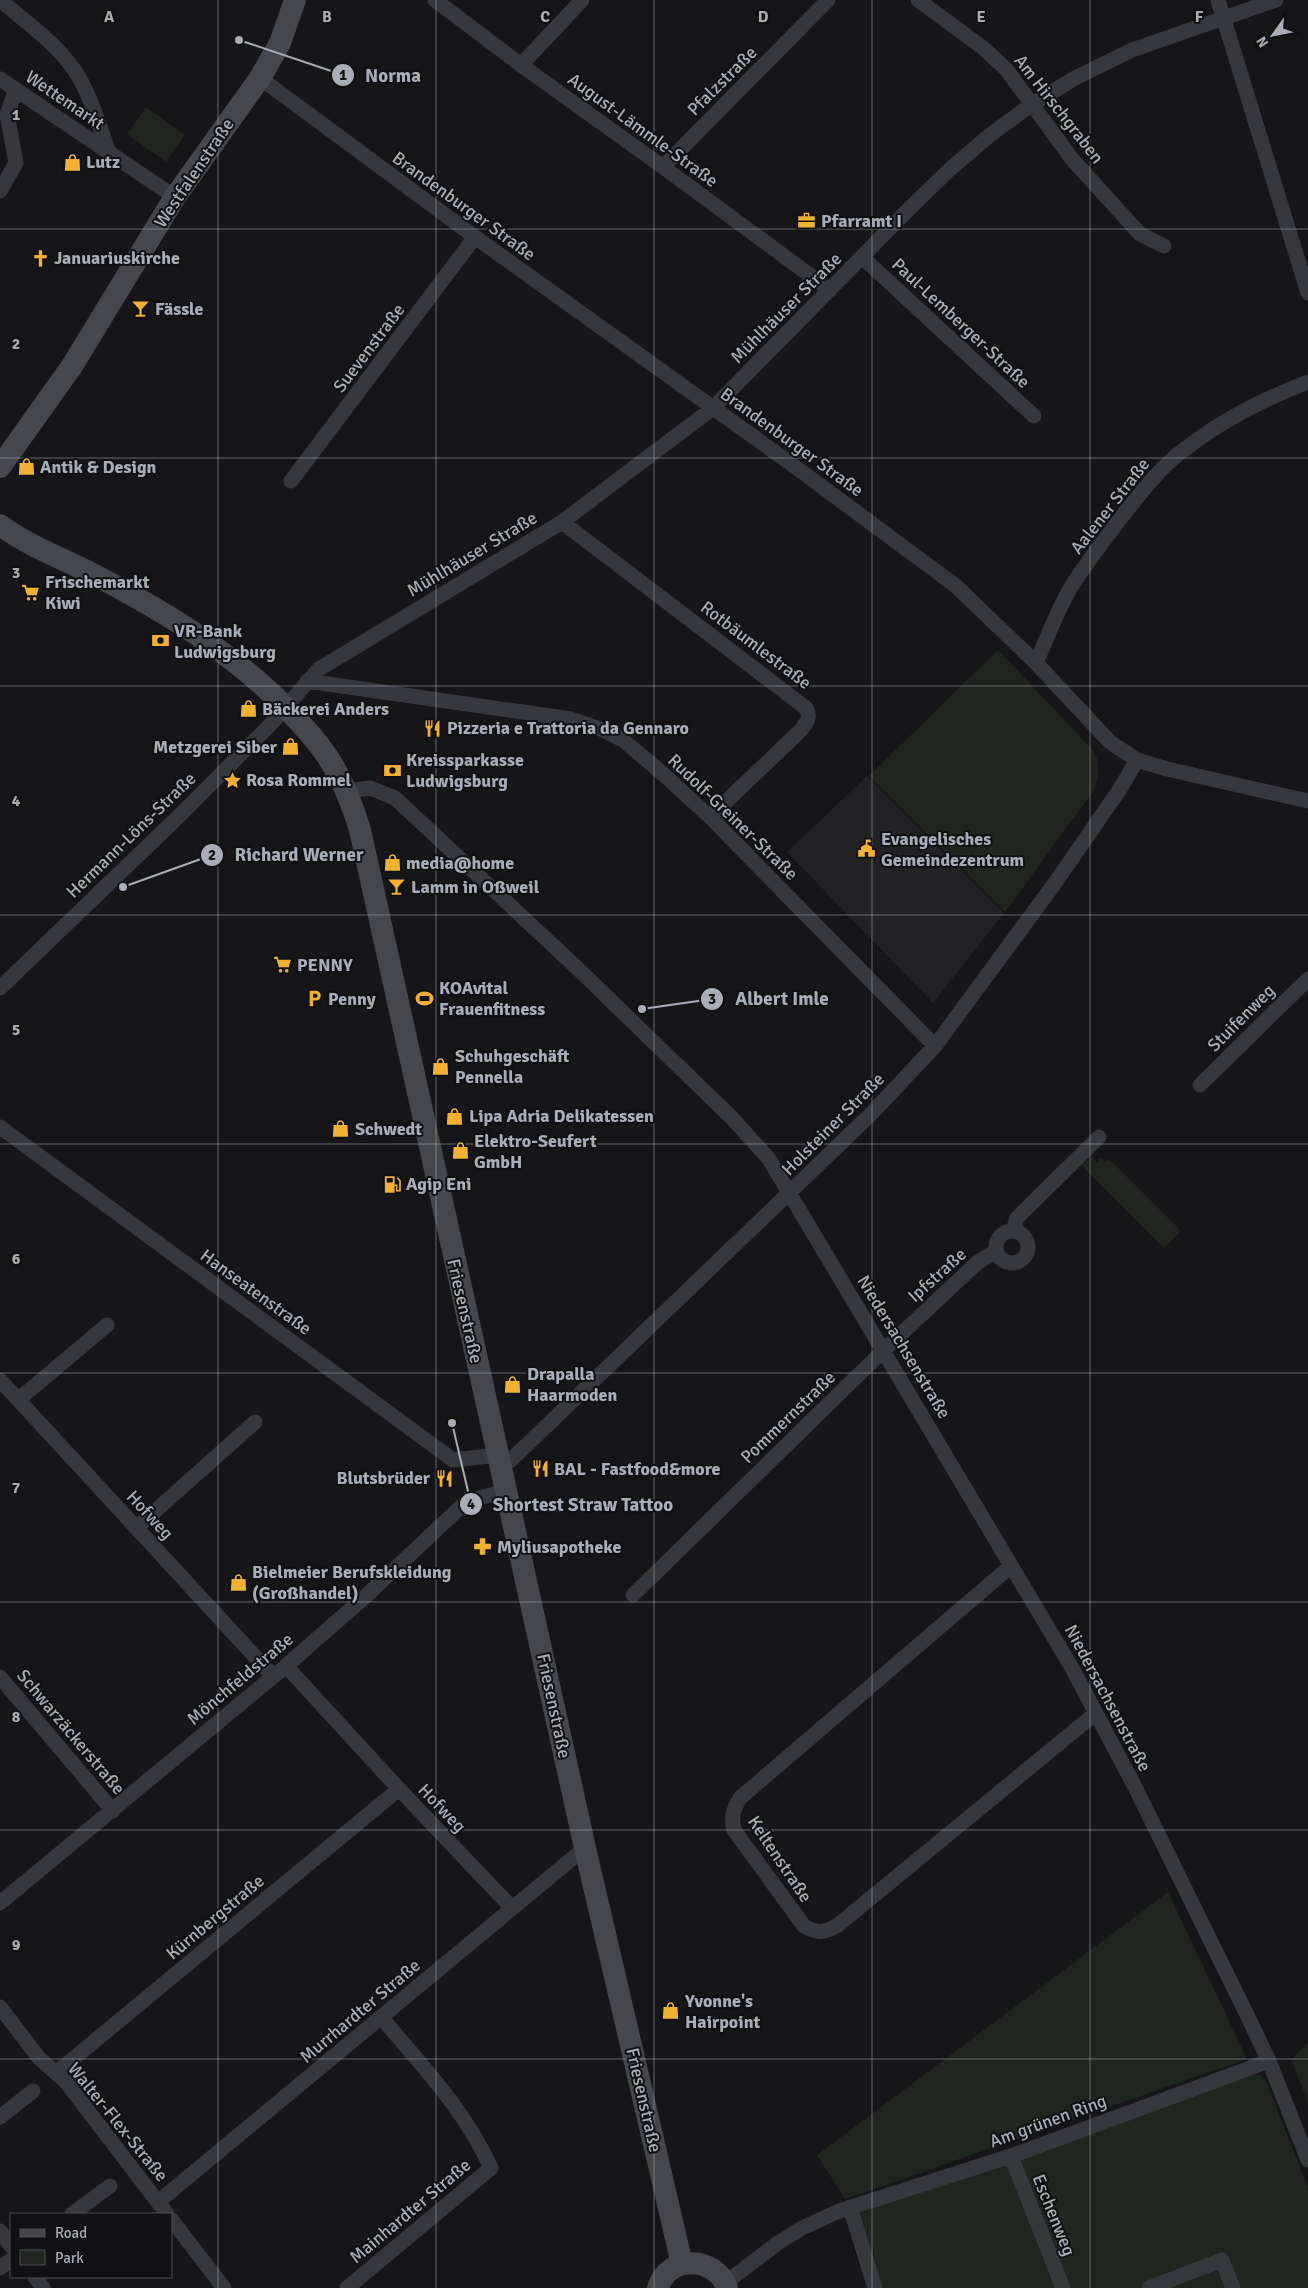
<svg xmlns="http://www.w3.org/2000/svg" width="1308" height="2288" font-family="Signika,sans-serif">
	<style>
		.built { fill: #222225 }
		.green { fill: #1e261f }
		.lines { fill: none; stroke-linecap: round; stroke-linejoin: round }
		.street { stroke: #37383d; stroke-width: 15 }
		.secondary { stroke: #45474d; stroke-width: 22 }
		.grid { fill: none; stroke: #a8adb8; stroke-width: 1; stroke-opacity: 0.55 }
		.labels { text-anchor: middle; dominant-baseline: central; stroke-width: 4; stroke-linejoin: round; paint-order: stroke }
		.street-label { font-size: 18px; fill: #a8adb8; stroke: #111113 }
		.poi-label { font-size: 18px; font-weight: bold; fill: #a8adb8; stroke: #111113; text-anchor: start }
		.grid-label { font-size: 16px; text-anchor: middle; font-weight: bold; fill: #a8adb8; stroke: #111113; stroke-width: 4; stroke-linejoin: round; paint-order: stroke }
		.leader { fill: none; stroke: #a8adb8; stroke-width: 2 }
		.callout-dot { fill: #a8adb8; stroke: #111113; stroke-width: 2 }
		.mark-label { font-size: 15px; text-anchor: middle; font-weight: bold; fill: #111 }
		.callout-label { font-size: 19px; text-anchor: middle; font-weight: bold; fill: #a8adb8; stroke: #111113; stroke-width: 4; stroke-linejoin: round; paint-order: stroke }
	</style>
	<rect width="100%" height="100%" fill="#161618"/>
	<path class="built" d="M867,776L1004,913L933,1003L787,852Z"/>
	<path class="green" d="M146,107L185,135L166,162L127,134Z
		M998,650L1093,750C1101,763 1099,776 1094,790L1005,912L869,776Z
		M1092,1156L1097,1162L1101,1158L1106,1162L1109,1159L1181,1231L1164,1248L1082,1166Z
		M1168,1892L1247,2059L845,2199L817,2155Z
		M1308,2043V2102L1291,2060Z
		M1256,2074L1262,2076L1267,2084L1308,2187V2288H875L850,2207Z"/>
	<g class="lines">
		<path class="street" d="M0,0C26,22 56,43 75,71C91,95 99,126 109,152
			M435,0L521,65L663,167L830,290
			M918,0L982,47L1006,69L1072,159L1140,234L1164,246
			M1218,0L1308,293
			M521,65L582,0
			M260,78L475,237L790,463L956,586L1036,663L1110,742L1137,760L1167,769L1308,801
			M0,79L175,197
			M663,167L828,0
			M0,191L16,163L7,114L16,90
			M862,257L1034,416
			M291,481L475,237
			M562,522L806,708C811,717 807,722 801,730L710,817
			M1036,663C1047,638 1057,611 1071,587C1088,560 1108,535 1127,510C1144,489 1160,468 1181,452C1219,422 1263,399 1308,382
			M307,681L571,719L603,730L623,740L662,773L710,817L935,1046
			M346,791L370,788L395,798L574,965L732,1118L769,1159L1072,1668L1135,1787L1249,2019L1269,2061L1308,2160
			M0,988L177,818L270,725L319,669L562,522L713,408L907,211L949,170L990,135L1031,105L1075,78L1132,50L1276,0
			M1200,1085L1308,979
			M0,1127L453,1460L498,1455
			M996 1247a16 16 0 1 1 32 0a16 16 0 1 1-32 0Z
			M1013,1231L1017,1218L1099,1137
			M0,1380L273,1676
			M18,1400L107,1325
			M500,1464L511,1460L870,1115L935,1046L1055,883L1120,789L1137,760
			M136,1528L255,1422
			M1011,1566L740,1798C733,1810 731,1817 734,1830L804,1926C818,1934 824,1933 838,1925L1096,1713
			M633,1595L884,1350L978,1262L996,1251
			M286,1666L399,1789L512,1908
			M0,1677L113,1811
			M0,1903L286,1666L367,1595L467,1501L506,1491
			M0,2007L39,2058L66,2082L167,2214
			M56,2073L399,1789
			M0,2117L33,2091
			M1011,2156L1063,2288
			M158,2202L585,1848
			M850,2207L875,2288
			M72,2214L110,2186
			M171,2219L224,2288
			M0,2231L11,2246
			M0,2268L11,2260
			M35,2277L43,2288
			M725,2283L778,2243L802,2228L839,2211L1011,2156L1269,2061
			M347,2288L491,2168C465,2110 422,2066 382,2018
			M1149,2288L1222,2260L1233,2288"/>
		<path class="secondary" d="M0,467L72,366L175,197L260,78L280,43L295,0
			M0,525C27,545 61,558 91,573C168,613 244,659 302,725C313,737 324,750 332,764C345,785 353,807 360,830L585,1848L682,2264
			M658,2288C668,2254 716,2256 727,2288"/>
	</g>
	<path class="grid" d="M218,0V2288M436,0V2288M654,0V2288M872,0V2288M1090,0V2288M0,229H1308M0,458H1308M0,686H1308M0,915H1308M0,1144H1308M0,1373H1308M0,1602H1308M0,1830H1308M0,2059H1308"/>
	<defs>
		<symbol id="shop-bare" viewBox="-9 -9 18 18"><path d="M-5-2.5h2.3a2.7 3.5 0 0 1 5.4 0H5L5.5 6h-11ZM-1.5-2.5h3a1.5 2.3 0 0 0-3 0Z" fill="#f2b134" stroke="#111113" stroke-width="2.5" paint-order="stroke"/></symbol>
		<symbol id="office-bare" viewBox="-9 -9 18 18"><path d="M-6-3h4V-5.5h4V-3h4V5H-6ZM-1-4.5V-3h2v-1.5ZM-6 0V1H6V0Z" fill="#f2b134" stroke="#111113" stroke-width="2.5" paint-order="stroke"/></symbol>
		<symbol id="church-bare" viewBox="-9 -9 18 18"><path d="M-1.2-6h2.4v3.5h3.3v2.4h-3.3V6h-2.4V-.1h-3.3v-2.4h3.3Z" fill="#f2b134" stroke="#111113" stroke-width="2.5" paint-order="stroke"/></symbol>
		<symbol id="bar-bare" viewBox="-9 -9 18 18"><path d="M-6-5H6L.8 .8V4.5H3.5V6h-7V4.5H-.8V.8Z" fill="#f2b134" stroke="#111113" stroke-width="2.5" paint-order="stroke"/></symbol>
		<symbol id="supermarket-bare" viewBox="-9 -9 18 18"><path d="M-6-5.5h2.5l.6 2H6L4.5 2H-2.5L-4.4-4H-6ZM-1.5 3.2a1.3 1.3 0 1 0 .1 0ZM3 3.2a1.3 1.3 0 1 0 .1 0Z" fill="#f2b134" stroke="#111113" stroke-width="2.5" paint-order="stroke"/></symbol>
		<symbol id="bank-bare" viewBox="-9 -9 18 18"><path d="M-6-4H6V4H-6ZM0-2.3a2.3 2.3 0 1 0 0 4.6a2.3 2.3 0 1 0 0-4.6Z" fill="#f2b134" stroke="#111113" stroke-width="2.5" paint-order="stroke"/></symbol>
		<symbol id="restaurant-bare" viewBox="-9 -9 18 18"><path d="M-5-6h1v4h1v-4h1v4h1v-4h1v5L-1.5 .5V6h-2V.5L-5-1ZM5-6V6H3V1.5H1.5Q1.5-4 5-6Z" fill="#f2b134" stroke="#111113" stroke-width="2.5" paint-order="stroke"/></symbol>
		<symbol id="sight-bare" viewBox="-9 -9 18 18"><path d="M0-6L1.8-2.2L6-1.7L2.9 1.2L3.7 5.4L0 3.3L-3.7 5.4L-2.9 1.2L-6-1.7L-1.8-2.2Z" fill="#f2b134" stroke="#111113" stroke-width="2.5" paint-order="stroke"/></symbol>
		<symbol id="civic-bare" viewBox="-9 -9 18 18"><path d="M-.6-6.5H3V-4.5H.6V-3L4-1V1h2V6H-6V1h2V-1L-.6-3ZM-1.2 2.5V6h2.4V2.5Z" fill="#f2b134" stroke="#111113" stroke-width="2.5" paint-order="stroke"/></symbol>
		<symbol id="stadium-bare" viewBox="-9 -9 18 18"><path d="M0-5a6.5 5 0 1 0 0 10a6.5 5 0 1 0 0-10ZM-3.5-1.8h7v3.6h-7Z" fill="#f2b134" stroke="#111113" stroke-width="2.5" paint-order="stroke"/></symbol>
		<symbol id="parking-bare" viewBox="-9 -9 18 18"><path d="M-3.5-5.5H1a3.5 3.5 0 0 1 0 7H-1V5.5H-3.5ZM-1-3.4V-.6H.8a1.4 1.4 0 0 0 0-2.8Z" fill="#f2b134" stroke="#111113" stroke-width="2.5" paint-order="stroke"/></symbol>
		<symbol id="fuel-bare" viewBox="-9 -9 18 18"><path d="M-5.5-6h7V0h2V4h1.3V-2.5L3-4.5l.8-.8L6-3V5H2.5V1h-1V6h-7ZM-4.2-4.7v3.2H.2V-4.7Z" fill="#f2b134" stroke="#111113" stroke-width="2.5" paint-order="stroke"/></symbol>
		<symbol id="pharmacy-bare" viewBox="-9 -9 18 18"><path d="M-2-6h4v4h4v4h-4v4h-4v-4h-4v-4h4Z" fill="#f2b134" stroke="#111113" stroke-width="2.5" paint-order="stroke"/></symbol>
	</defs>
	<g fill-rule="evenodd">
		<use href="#shop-bare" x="60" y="150" width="25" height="25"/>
		<use href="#office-bare" x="794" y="208" width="25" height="25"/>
		<use href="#church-bare" x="28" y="246" width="25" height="25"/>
		<use href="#bar-bare" x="128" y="296" width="25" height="25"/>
		<use href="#shop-bare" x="14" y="454" width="25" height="25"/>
		<use href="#supermarket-bare" x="18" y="580" width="25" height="25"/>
		<use href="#bank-bare" x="148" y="628" width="25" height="25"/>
		<use href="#shop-bare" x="236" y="696" width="25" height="25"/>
		<use href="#restaurant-bare" x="420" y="716" width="25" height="25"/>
		<use href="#shop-bare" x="278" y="734" width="25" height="25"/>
		<use href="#bank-bare" x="380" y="758" width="25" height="25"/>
		<use href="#sight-bare" x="220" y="768" width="25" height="25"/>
		<use href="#civic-bare" x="854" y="836" width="25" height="25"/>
		<use href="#shop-bare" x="380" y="850" width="25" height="25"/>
		<use href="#bar-bare" x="384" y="874" width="25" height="25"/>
		<use href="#supermarket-bare" x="270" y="952" width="25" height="25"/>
		<use href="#stadium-bare" x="412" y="986" width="25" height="25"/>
		<use href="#parking-bare" x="302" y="986" width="25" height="25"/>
		<use href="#shop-bare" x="428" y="1054" width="25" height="25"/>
		<use href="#shop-bare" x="442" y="1104" width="25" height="25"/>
		<use href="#shop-bare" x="328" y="1116" width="25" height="25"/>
		<use href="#shop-bare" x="448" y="1138" width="25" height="25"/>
		<use href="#fuel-bare" x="380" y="1172" width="25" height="25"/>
		<use href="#shop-bare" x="500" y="1372" width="25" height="25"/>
		<use href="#restaurant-bare" x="528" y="1456" width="25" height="25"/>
		<use href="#restaurant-bare" x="432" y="1466" width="25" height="25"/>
		<use href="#pharmacy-bare" x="470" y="1534" width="25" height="25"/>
		<use href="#shop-bare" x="226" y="1570" width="25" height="25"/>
		<use href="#shop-bare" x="658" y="1998" width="25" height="25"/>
	</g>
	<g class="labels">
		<g class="street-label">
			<text transform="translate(722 81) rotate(-45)">Pfalzstraße</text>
			<text transform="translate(65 100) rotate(34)">Wettemarkt</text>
			<text transform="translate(1059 109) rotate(52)">Am Hirschgraben</text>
			<text transform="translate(643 130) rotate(36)">August-Lämmle-Straße</text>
			<text transform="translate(194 173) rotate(-56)">Westfalenstraße</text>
			<text transform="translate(464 206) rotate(36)">Brandenburger Straße</text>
			<text transform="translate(786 308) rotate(-45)">Mühlhäuser Straße</text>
			<text transform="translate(961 323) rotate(43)">Paul-Lemberger-Straße</text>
			<text transform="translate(369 348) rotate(-53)">Suevenstraße</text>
			<text transform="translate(792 442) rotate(36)">Brandenburger Straße</text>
			<text transform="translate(1110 506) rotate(-52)">Aalener Straße</text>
			<text transform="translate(472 554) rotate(-31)">Mühlhäuser Straße</text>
			<text transform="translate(756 645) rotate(37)">Rotbäumlestraße</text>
			<text transform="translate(733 817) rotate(44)">Rudolf-Greiner-Straße</text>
			<text transform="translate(131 835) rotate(-44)">Hermann-Löns-Straße</text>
			<text transform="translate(1241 1018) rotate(-45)">Stuifenweg</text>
			<text transform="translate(833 1124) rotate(-45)">Holsteiner Straße</text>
			<text transform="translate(937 1275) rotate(-42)">Ipfstraße</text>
			<text transform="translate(256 1292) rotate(36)">Hanseatenstraße</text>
			<text transform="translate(465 1311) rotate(77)">Friesenstraße</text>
			<text transform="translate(904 1347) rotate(59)">Niedersachsenstraße</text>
			<text transform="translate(788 1417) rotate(-44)">Pommernstraße</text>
			<text transform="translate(150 1515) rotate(47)">Hofweg</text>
			<text transform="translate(240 1679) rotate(-40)">Mönchfeldstraße</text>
			<text transform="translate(1108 1698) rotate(62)">Niedersachsenstraße</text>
			<text transform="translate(554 1706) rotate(78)">Friesenstraße</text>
			<text transform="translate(71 1732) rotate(50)">Schwarzäckerstraße</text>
			<text transform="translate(442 1808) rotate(46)">Hofweg</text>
			<text transform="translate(780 1859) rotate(56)">Keltenstraße</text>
			<text transform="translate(215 1917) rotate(-40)">Kürnbergstraße</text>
			<text transform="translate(360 2011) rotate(-40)">Murrhardter Straße</text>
			<text transform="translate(644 2100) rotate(77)">Friesenstraße</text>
			<text transform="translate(1048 2121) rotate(-20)">Am grünen Ring</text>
			<text transform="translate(118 2122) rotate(51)">Walter-Flex-Straße</text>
			<text transform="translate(410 2211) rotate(-40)">Mainhardter Straße</text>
			<text transform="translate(1054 2215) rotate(68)">Eschenweg</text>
		</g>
		<g class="poi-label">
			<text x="86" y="162">Lutz</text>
			<text x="821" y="221">Pfarramt I</text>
			<text x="54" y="258">Januariuskirche</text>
			<text x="155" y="309">Fässle</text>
			<text x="40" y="467">Antik &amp; Design</text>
			<text x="45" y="582">Frischemarkt<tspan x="45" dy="21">Kiwi</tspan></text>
			<text x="174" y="631">VR-Bank<tspan x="174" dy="21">Ludwigsburg</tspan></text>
			<text x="262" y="709">Bäckerei Anders</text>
			<text x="447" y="728">Pizzeria e Trattoria da Gennaro</text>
			<text x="277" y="747" text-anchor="end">Metzgerei Siber</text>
			<text x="406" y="760">Kreissparkasse<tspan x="406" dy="21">Ludwigsburg</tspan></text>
			<text x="246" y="780">Rosa Rommel</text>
			<text x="881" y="839">Evangelisches<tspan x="881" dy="21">Gemeindezentrum</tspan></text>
			<text x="406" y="863">media@home</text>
			<text x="411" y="887">Lamm in Oßweil</text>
			<text x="297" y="965">PENNY</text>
			<text x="439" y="988">KOAvital<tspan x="439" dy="21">Frauenfitness</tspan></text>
			<text x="328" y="999">Penny</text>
			<text x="455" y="1056">Schuhgeschäft<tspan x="455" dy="21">Pennella</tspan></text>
			<text x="469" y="1116">Lipa Adria Delikatessen</text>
			<text x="355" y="1129">Schwedt</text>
			<text x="474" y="1141">Elektro-Seufert<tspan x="474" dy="21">GmbH</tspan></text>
			<text x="406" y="1184">Agip Eni</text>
			<text x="527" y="1374">Drapalla<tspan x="527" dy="21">Haarmoden</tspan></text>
			<text x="554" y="1469">BAL - Fastfood&amp;more</text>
			<text x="430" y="1478" text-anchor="end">Blutsbrüder</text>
			<text x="497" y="1547">Myliusapotheke</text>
			<text x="252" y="1572">Bielmeier Berufskleidung<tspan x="252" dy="21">(Großhandel)</tspan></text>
			<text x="685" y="2001">Yvonne's<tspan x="685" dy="21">Hairpoint</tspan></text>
		</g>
	</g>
	<g class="grid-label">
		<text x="109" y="22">A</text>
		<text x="327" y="22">B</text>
		<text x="545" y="22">C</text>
		<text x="763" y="22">D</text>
		<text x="981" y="22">E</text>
		<text x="1199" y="22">F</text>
		<text x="16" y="120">1</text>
		<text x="16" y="349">2</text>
		<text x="16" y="578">3</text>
		<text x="16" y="806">4</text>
		<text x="16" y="1035">5</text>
		<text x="16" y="1264">6</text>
		<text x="16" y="1493">7</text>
		<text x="16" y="1722">8</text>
		<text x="16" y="1950">9</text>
	</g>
	<path class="leader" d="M239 40L343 75M123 887L212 855M642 1009L712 999M452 1423L471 1504"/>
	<g class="callout-dot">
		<circle cx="239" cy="40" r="5"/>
		<circle cx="123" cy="887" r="5"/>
		<circle cx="642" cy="1009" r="5"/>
		<circle cx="452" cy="1423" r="5"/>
		<circle cx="343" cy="75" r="12"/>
		<circle cx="212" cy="855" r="12"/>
		<circle cx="712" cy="999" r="12"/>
		<circle cx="471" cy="1504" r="12"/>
	</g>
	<g class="mark-label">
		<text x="343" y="80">1</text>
		<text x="212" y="860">2</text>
		<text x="712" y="1004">3</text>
		<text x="471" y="1509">4</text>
	</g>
	<g class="callout-label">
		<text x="393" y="82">Norma</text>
		<text x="299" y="861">Richard Werner</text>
		<text x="782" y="1005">Albert Imle</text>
		<text x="583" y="1511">Shortest Straw Tattoo</text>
	</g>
	<rect x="10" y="2213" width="162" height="65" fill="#111113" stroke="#4d4f55"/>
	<rect x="20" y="2229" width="25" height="8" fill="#45474d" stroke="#4d4f55"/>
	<text x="55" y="2238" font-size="15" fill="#a8adb8">Road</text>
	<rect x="20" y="2250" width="25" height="15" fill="#1e261f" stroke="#4d4f55"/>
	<text x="55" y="2263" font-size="15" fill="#a8adb8">Park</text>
	<g transform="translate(1273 35) rotate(237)" stroke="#111113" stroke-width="4" paint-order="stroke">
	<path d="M0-4L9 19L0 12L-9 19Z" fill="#a8adb8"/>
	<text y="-8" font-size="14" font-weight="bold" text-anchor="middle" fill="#a8adb8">N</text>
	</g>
</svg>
